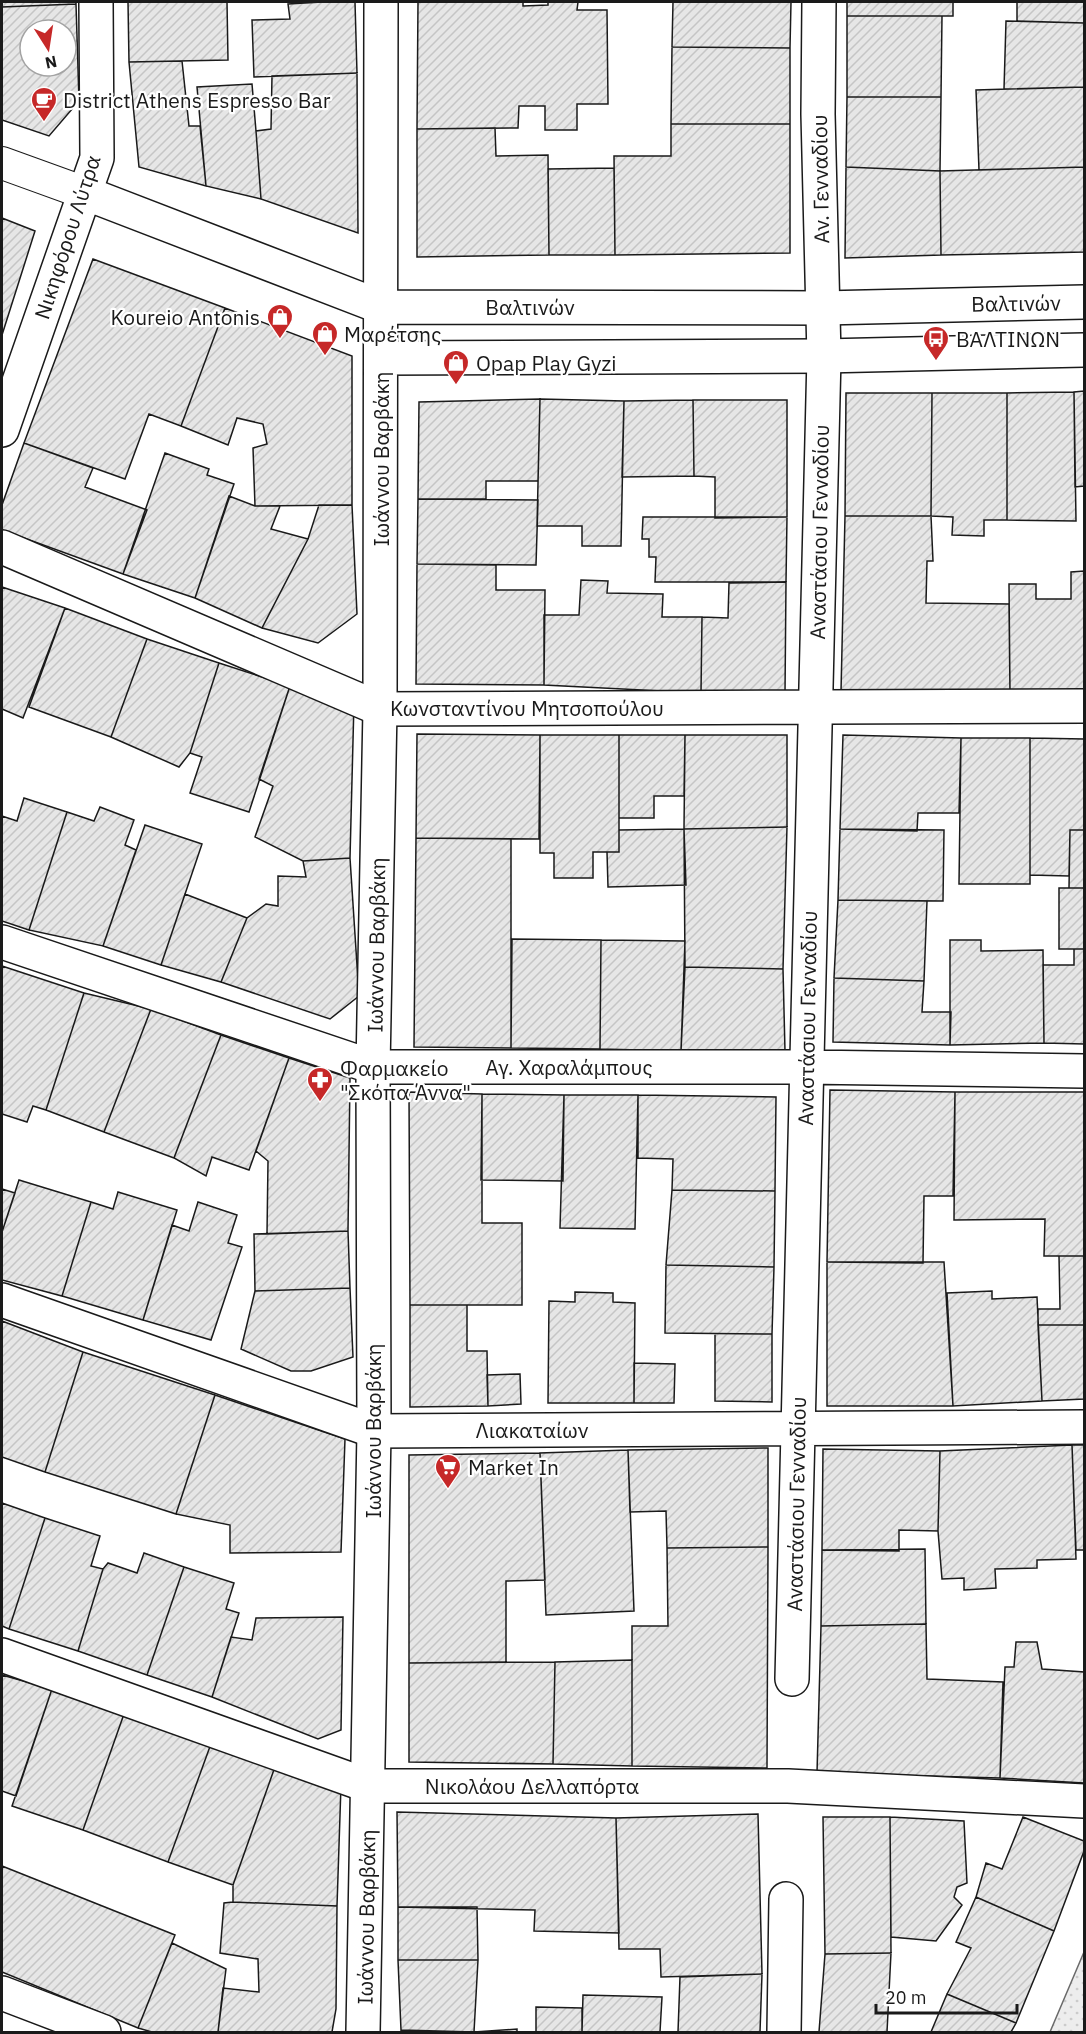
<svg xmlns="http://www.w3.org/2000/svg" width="1086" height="2034" font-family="'IBM Plex Sans',sans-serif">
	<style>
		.park { fill: url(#park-dots); stroke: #6a6a6a; stroke-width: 1.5 }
		.building { fill: url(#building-hatch); stroke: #1a1a1a; stroke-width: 1.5; fill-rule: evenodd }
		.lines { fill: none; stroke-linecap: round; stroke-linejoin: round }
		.pedestrian-casing { stroke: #1a1a1a; stroke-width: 34 }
		.minor-casing { stroke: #1a1a1a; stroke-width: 36 }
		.tertiary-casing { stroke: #1a1a1a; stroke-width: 36 }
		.pedestrian { stroke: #fff; stroke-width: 32 }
		.minor { stroke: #fff; stroke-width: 33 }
		.tertiary { stroke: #fff; stroke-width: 33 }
		.labels { text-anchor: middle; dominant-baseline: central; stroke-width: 4.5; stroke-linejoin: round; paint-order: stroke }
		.poi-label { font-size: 21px; fill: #1a1a1a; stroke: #fff; text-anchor: start }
		.street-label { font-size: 21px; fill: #1a1a1a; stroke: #fff }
	</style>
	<defs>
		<pattern id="park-dots" width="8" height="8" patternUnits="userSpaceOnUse" patternTransform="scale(1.5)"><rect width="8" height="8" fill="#ededed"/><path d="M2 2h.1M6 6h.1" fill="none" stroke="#cbcbcb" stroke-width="1.8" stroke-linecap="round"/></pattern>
		<pattern id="building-hatch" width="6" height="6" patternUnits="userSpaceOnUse" patternTransform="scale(1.5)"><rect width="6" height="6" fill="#e6e6e6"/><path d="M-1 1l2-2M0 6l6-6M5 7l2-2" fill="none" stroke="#c5c5c5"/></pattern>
	</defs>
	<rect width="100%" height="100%" fill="#fff"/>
	<path class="park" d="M1084,1952V2032H1050Z"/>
	<path class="building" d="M2,2H76V4L2,7Z
		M128,2H227L228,60L129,62Z
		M322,2H355L357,73L254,77L252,20L290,19L288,4Z
		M418,2H523V6L548,5V2H578L577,10H607L608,104H577V130H545V106H519L518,128L417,129Z
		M673,2H791L790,48L672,47Z
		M847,2H953V16H847Z
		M1017,2H1084V23L1017,21Z
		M76,4L79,101L49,136L2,120V7ZM30,30H66V66H30Z
		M847,16H942L941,97H847Z
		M1006,21L1084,23V87L1004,89Z
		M672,47L790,48V124H671Z
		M182,61L189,126H200L206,186L139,167L129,62Z
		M357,73L358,233L261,199L256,131L271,129L272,76Z
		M252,84L256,131L261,199L206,186L197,87Z
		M1084,87V167L979,170L976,90Z
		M847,97H941L940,171L846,167Z
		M671,124H790V253L615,255L614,156H671Z
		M495,128L496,156L548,155L549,255L417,257V129Z
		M846,167L940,171L941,255L845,258Z
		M1084,167V252L941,255L940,171Z
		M614,168L615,255H549L548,169Z
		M2,218L35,231L2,335Z
		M93,259L225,308L181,426L149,414L125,479L24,443Z
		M225,308L352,356V505L255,506L253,448L267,444L263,424L237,418L228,445L181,426Z
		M1084,391V486L1075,487L1074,392Z
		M1074,392L1076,521L1007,520V393Z
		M846,393H932L931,516H845Z
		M932,393H1007V520H984V536L952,535L953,517L931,516Z
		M540,399L538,481H486V499H418L419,402Z
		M540,399L624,401L621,546H582V526H537Z
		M693,400L694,476L622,477L624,401Z
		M693,400H787V517L715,518V477L694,476Z
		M24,443L93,468L85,487L147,510L123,574L2,530V505Z
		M165,453L209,469L207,475L234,484L195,598L123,574Z
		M229,496L255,506H280L271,529L308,539L262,628L195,598Z
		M418,499L538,500L536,565L417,564Z
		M319,505H352L357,614L318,643L262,628L308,539Z
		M845,516H931L933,561H927L926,603L1009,604L1010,694L841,692Z
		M643,517H787L786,582H655L656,557H649V539H642Z
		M417,564L496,565V590H545L544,685L416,684Z
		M1084,571V693L1010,694L1009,584H1036V599H1071V572Z
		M581,580L608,581L607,593L663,594L662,617H702L701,693L544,685V615H579Z
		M786,582L785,694L701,693L702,617L728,618L729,583Z
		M2,587L65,608L23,718L2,709Z
		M65,608L147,639L111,737L29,707Z
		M147,639L219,663L190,753L179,767L111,737Z
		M219,663L290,686L249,812L190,793L202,757L190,753Z
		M290,686L354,702L350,858L303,861L255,837L273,786L259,779Z
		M417,734L540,735L539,839L416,838Z
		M540,735H619V852H593V878H554V853H540Z
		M619,735H685L684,796H654V818H619Z
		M685,735H787V827L684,829Z
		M843,735L961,738L959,813H918L917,831L840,829Z
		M961,738H1030V884H959Z
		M1030,738L1084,739V830H1070L1069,876L1030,875Z
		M24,798L67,812L29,930L2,921V816L17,821Z
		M100,807L134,820L125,845L136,850L103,946L29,930L67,812L94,821Z
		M145,825L202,844L161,965L103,946Z
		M787,827L783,969L685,967L684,829Z
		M684,829L686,885L608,887L607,852H619V830Z
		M840,829L944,830L943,901L838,900Z
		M1070,830H1084V888H1069Z
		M416,838L511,839V1048L414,1047Z
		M350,858L359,996L330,1019L221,982L247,918L266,904L278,906V876L306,877L303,861Z
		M1059,888H1084V949H1059Z
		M185,894L247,918L221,982L161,965Z
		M838,900L927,901L924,981L834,978Z
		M512,939L601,940L600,1049L511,1048Z
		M601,940L685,941L681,1051L600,1049Z
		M950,940H981V951L1043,950L1044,1043L950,1045Z
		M1074,949H1084V1044L1044,1043L1043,965H1074Z
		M2,966L84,993L46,1110L33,1106L27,1122L2,1114Z
		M685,967L783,969L785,1051H681Z
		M834,978L924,981L922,1012H951L950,1045L833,1042Z
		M84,993L151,1009L104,1132L46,1110Z
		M151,1009L221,1035L174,1158L104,1132Z
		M221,1035L289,1058L249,1170L212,1157L206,1176L174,1158Z
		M289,1058L350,1078L348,1231L267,1234L268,1161L256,1151Z
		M830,1090L955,1092L953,1196H924L923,1263L827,1262Z
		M409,1092L482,1094V1223H522V1305H410Z
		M955,1092H1084V1256H1044L1045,1219L954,1220Z
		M482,1094L564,1095L563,1181L481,1180Z
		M564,1095H638L635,1229L560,1228Z
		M638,1095L776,1097L775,1191L672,1190L673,1159L638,1158Z
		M19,1180L91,1202L62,1296L2,1280V1232Z
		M2,1189L15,1193L2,1232Z
		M672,1190L775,1191L774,1267L666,1265Z
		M118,1192L177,1210L143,1320L62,1296L91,1202L113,1209Z
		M198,1202L237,1215L228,1243L242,1247L211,1340L143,1320L172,1225L189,1231Z
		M348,1231L350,1288L255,1291L254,1234Z
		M1059,1256H1084V1325H1038V1309H1060Z
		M827,1262H944L953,1406H827Z
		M666,1265L774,1267L772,1334L665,1333Z
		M350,1288L353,1357L311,1371H291L241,1349L255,1291Z
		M992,1291V1299L1037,1297L1042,1401L953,1406L947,1293Z
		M575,1292L613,1293V1302L635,1303L634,1403H548L549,1301L575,1302Z
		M410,1305H467V1351H487L488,1406L410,1407Z
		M2,1321L83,1352L45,1472L2,1457Z
		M1038,1325H1084V1399L1042,1401Z
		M715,1334H772V1402L715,1401Z
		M83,1352L215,1395L176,1514L45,1472Z
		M634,1363L675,1364L674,1403H634Z
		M520,1374L521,1404L488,1406L487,1375Z
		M215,1395L345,1439L341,1552L230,1553V1525L176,1514Z
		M1072,1445L1076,1559L1037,1560V1568L995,1569L996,1588L964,1590V1578L942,1579L938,1531L940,1451Z
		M1072,1445H1084V1550H1076Z
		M768,1448V1547L667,1548L666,1511L630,1512L628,1450Z
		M823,1449L940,1451L938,1531L899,1530V1551L822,1550Z
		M628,1450L634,1611L546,1615L540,1453Z
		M540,1453L545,1580L506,1581V1662L409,1663V1455Z
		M2,1503L45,1518L9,1629L2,1626Z
		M45,1518L100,1536L91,1566L103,1569L78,1651L9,1629Z
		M768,1547L767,1768L632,1766V1626H668L667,1548Z
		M925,1549L926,1624L821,1626L822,1550Z
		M144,1553L184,1567L147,1675L78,1651L103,1569L108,1563L137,1573Z
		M184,1567L234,1583L226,1609L239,1613L212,1697L147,1675Z
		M343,1617L341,1730L318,1739L212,1697L231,1637L252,1640L256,1618Z
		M926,1624L927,1679L1003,1682L1000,1778L817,1773L821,1626Z
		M1016,1642H1037L1042,1669L1084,1672V1783L1000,1778L1005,1667H1014Z
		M632,1660V1766L553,1764L555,1662Z
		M555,1662L553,1764L409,1762V1663Z
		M2,1675L52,1689L16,1796L2,1791Z
		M52,1689L124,1714L83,1830L12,1806Z
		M124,1714L212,1741L168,1862L83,1830Z
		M212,1741L276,1764L233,1885L168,1862Z
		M276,1764L341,1785L337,1906L233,1902V1885Z
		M397,1812L616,1818L619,1933L534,1931L535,1910L398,1907Z
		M758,1814L762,1974L661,1977L660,1949H619L616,1818Z
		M823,1817H890L891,1953L825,1954Z
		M890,1817L964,1821L967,1883L957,1887L954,1897L962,1905L936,1941L891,1937Z
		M1023,1817L1084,1841V1851L1054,1931L976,1897L986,1863L1002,1869Z
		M2,1866L175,1935L138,2028L2,1972Z
		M976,1897L1054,1931L1016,2023L947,1994L971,1948L956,1942Z
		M233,1902L337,1906L336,2009L332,2032H218L223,1988L259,1992L258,1959L220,1953L224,1903Z
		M398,1907H477L478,1960H398Z
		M172,1943L226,1969L218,2032H152L138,2028Z
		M891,1953L887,2032H819L825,1954Z
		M398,1960H478L474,2032L401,2030Z
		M762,1974L760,2032H678L680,1977Z
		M947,1994L1016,2023L1011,2032H931Z
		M583,1995L662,1997L660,2032H582Z
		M536,2007L582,2008V2032H536Z
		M517,2029V2032H474Z
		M401,2030L474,2032H401Z"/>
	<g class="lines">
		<defs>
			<path id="pedestrian" d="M2,163L85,193"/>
			<path id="minor" d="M85,193L381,307
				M2,430L97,158L96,2
				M2,547L380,709L1084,706
				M2,942L373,1067H806L1084,1071
				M2,1300L374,1431L1084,1427
				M2,1655L369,1786H788L1084,1801
				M792,1679L824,356L818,114L819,2
				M2,1993L104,2032
				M784,2032L786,1899"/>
			<path id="tertiary" d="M381,307L823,308L1084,302
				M381,358L824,356L1084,350
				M363,2032L374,1431L373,1067L380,709L381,2"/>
		</defs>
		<use href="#pedestrian" class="pedestrian-casing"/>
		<use href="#minor" class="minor-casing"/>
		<use href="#tertiary" class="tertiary-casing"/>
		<use href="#pedestrian" class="pedestrian"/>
		<use href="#minor" class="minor"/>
		<use href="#tertiary" class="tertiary"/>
	</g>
	<defs>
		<symbol id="cafe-pin" viewBox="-11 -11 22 30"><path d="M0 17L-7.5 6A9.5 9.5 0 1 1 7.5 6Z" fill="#c62828" stroke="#fff"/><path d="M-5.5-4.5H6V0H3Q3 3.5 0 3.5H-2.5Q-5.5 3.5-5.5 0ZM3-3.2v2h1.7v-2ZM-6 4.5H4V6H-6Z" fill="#fff"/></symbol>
		<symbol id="shop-pin" viewBox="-11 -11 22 30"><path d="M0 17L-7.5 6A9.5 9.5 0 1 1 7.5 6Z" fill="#c62828" stroke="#fff"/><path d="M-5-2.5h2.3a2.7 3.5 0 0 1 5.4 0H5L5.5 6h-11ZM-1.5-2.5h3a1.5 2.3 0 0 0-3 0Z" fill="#fff"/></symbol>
		<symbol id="bus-pin" viewBox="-11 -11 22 30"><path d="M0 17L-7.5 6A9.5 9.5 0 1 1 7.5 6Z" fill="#c62828" stroke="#fff"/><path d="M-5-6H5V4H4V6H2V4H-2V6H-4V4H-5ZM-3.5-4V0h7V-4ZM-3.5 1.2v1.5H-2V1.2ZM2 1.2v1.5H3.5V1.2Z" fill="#fff"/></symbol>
		<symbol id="pharmacy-pin" viewBox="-11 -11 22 30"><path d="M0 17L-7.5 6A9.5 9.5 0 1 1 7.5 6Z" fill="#c62828" stroke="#fff"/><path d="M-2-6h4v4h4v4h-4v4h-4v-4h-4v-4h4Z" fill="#fff"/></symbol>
		<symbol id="supermarket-pin" viewBox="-11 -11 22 30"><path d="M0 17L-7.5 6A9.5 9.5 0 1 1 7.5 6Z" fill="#c62828" stroke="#fff"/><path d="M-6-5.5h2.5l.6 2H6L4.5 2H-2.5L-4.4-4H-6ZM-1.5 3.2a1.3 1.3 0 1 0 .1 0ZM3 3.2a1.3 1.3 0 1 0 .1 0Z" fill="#fff"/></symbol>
	</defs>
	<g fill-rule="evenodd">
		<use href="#cafe-pin" x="29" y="85" width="30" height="40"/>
		<use href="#shop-pin" x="265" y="302" width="30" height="40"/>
		<use href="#shop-pin" x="310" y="319" width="30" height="40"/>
		<use href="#bus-pin" x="921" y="324" width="30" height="40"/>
		<use href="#shop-pin" x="441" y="348" width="30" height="40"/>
		<use href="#pharmacy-pin" x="305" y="1065" width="30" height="40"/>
		<use href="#supermarket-pin" x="433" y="1452" width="30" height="40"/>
	</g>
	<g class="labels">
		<g class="poi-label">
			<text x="63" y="100">District Athens Espresso Bar</text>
			<text x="260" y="317" text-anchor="end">Koureio Antonis</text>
			<text x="344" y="334">Μαρέτσης</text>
			<text x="956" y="339">ΒΑΛΤΙΝΩΝ</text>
			<text x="476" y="363">Opap Play Gyzi</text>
			<text x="340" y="1068">Φαρμακείο<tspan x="340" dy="24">"Σκόπα Άννα"</tspan></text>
			<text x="468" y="1467">Market In</text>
		</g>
		<g class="street-label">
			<text transform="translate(820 179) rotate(-91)">Αν. Γενναδίου</text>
			<text transform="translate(67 237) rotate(-72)">Νικηφόρου Λύτρα</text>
			<text transform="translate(1016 303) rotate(-1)">Βαλτινών</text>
			<text x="530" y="307">Βαλτινών</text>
			<text transform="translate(381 459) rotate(-90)">Ιωάννου Βαρβάκη</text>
			<text transform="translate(819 532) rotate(-89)">Αναστάσιου Γενναδίου</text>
			<text x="527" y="708">Κωνσταντίνου Μητσοπούλου</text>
			<text transform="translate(376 945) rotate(-89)">Ιωάννου Βαρβάκη</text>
			<text transform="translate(807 1018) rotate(-89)">Αναστάσιου Γενναδίου</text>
			<text x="569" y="1067">Αγ. Χαραλάμπους</text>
			<text x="532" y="1430">Λιακαταίων</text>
			<text transform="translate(373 1431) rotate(-90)">Ιωάννου Βαρβάκη</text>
			<text transform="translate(796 1504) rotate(-89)">Αναστάσιου Γενναδίου</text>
			<text x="532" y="1786">Νικολάου Δελλαπόρτα</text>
			<text transform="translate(366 1917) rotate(-89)">Ιωάννου Βαρβάκη</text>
		</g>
	</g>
	<rect width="1086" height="2034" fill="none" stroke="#1a1a1a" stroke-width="6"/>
	<g transform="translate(48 48) rotate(168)"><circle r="28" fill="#ffffff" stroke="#a3a3a3" stroke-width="1.5"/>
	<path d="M0-4.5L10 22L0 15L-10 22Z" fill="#c62828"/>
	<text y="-9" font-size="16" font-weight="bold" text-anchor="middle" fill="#1a1a1a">N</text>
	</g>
	<path d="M876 2004v9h141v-9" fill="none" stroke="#1a1a1a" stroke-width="3"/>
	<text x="885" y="2004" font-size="18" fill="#1a1a1a" stroke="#ffffff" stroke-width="4.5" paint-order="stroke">20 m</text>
</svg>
